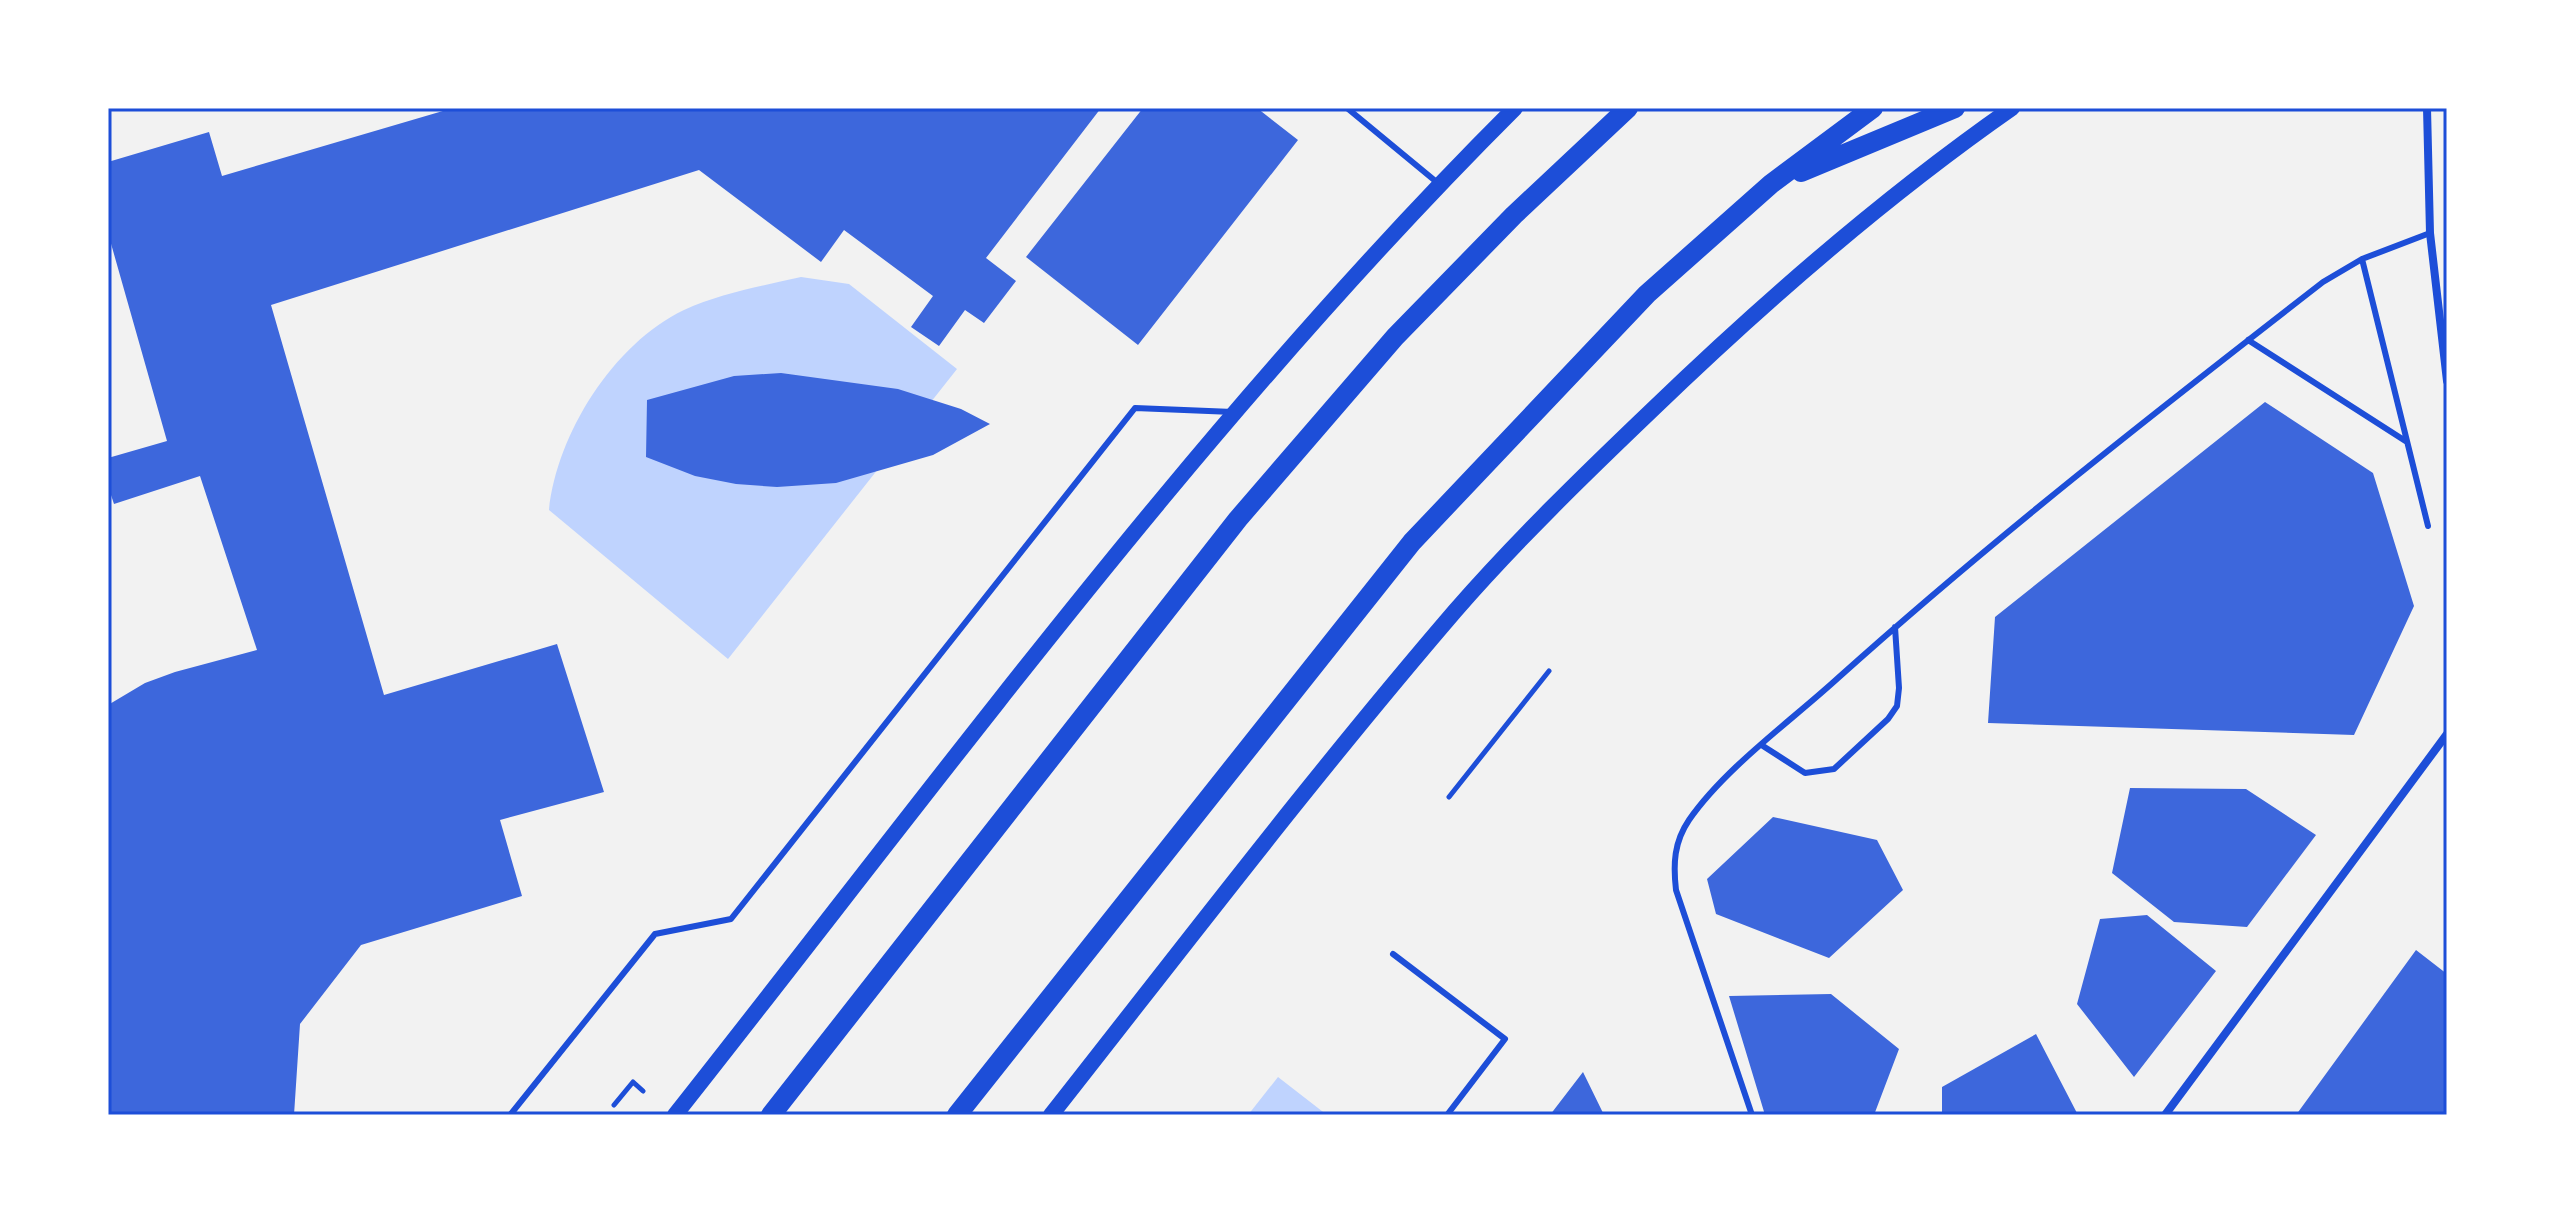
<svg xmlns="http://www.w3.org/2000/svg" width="2555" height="1223" font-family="Raleway,sans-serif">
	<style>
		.water { fill: #bfd3fe }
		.building { fill: #3d67dc }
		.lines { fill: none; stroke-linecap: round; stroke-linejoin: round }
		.path { stroke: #1d4ed8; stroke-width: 5 }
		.service { stroke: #1d4ed8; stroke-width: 6 }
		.minor { stroke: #1d4ed8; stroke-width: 8 }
		.secondary { stroke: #1d4ed8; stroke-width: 16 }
		.primary { stroke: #1d4ed8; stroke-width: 20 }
		.neatline { fill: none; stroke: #1d4ed8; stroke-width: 3 }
	</style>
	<rect width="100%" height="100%" fill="#f2f2f2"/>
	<path class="water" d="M801,277L849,284L957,369L728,659L549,510C557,434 613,344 684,310C721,293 762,286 801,277Z
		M1278,1077L1327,1115H1248Z"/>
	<path class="building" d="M453,108H1101L986,258L1016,281L984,323L965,310L939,346L911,327L933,296L844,230L821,262L699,170L271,305L384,695L557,644L604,792L500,820L522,896L361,945L300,1024L294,1115H108V705L145,683L175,672L257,650L200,476L114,504L108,486V458L167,441L108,233V162L209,132L222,176Z
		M1143,108H1257L1298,140L1138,345L1026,257Z
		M781,373L898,389L961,409L990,424L933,455L836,483L777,487L736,484L695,476L646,457L647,400L734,376Z
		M2265,402L2373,473L2414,606L2354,735L1988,723L1995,617Z
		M2130,788L2246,789L2316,835L2247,927L2174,922L2112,873Z
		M1773,817L1877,840L1903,890L1829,958L1716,914L1707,879Z
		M2147,915L2216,971L2134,1077L2077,1004L2100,919Z
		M2416,950L2447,974V1115H2296Z
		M1831,994L1899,1049L1874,1115H1765L1729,996Z
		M2036,1034L2078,1115H1942V1087Z
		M1583,1072L1604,1115H1550Z"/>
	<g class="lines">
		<path class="path" d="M1449,797L1549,671
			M614,1105L633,1082L643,1091"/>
		<path class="service" d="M1347,108L1439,184
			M2362,259L2428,526
			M2248,340L2407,442
			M1763,746L1805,773L1834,769L1888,719L1897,706L1899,688L1895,627
			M1393,954L1505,1039L1447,1115
			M510,1115L655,934L731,919L1135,408L1233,412
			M1752,1115L1676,890C1673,864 1674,842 1689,820C1725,768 1791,721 1838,678C1994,538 2158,410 2323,282L2362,259L2430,233"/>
		<path class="minor" d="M2427,108L2430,233L2447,381
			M2165,1115L2447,734"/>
		<path class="secondary" d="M675,1115C946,772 1205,417 1515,108
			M1051,1115C1184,946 1315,774 1455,611C1516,541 1585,474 1652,410C1765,301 1883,198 2012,108"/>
		<path class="primary" d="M1801,172L1955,108
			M771,1115L1238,519L1395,337L1514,215L1628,108
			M957,1115L1412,542L1647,294L1771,184L1873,108"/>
	</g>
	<rect width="2555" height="1223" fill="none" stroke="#ffffff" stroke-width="220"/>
	<rect x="110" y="110" width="2335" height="1003" class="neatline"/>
</svg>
